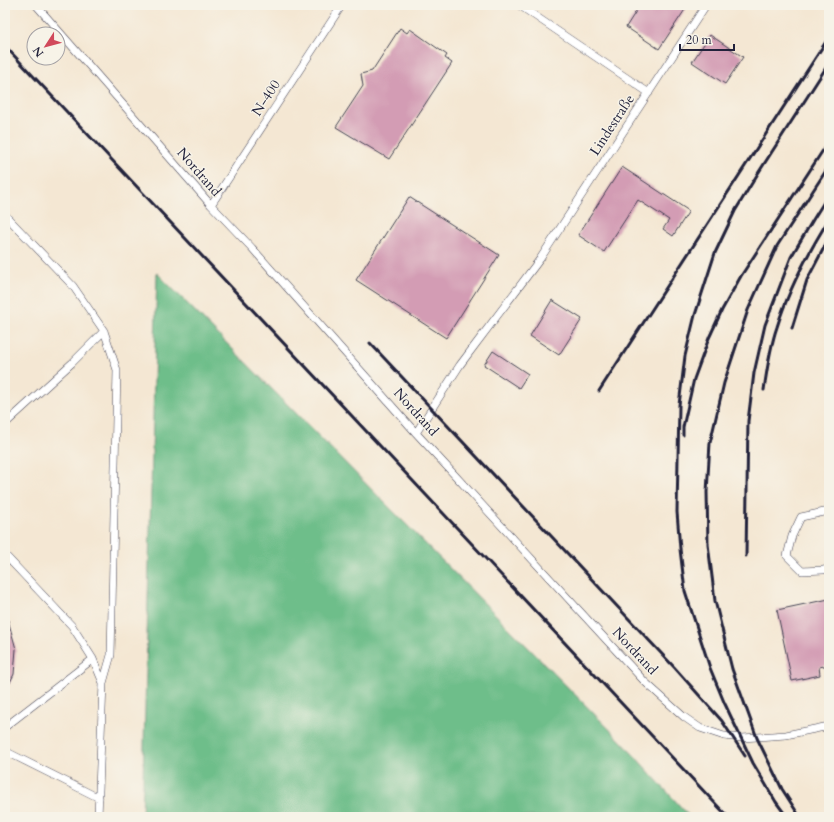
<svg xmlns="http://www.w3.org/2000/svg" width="834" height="822" font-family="Cardo,serif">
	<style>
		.forest { fill: #6ebe8a; stroke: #487062 }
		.building { fill: #d39cb4 }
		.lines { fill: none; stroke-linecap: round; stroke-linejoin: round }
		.service-casing { stroke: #424052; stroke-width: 8 }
		.service { stroke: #fff; stroke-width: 7 }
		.rail { stroke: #22223b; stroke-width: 3 }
		.labels { text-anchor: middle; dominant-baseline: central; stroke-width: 3; stroke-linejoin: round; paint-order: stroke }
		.street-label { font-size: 14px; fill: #22223b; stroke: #f7f3e8 }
	</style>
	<rect width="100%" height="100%" fill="#f7f3e8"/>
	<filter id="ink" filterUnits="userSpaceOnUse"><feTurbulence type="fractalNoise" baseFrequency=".025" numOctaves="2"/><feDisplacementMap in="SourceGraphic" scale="8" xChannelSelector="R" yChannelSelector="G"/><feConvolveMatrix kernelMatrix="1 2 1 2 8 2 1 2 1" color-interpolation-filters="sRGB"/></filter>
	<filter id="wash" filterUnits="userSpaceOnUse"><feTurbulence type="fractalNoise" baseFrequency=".012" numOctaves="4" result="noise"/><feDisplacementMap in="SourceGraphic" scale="16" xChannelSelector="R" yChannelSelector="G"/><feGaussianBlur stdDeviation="0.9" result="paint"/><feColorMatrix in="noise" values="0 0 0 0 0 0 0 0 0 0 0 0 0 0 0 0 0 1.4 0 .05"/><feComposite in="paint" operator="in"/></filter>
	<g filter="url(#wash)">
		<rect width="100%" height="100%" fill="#f4e7d3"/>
		<path class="forest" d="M157,273L621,741L690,817H142Z"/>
		<g id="blocks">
			<path class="building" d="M640,5H688L659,49L626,27Z
				M400,28L407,33L410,29L447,55L445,58L452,63L389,159L336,127L363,86L361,74L372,71Z
				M710,35L743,57L725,84L692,62Z
				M622,167L689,211L673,236L663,229L669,220L638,200L604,252L578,235Z
				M409,197L499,255L446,338L356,280Z
				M552,300L582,319L559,355L530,336Z
				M493,351L528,374L519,388L484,365Z
				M829,599V665L819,667L820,675L792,681L777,610Z
				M5,615L8,620L16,649L14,674L5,693Z"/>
		</g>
	</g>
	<g filter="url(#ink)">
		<use href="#blocks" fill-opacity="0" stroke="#424052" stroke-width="1"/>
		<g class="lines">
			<defs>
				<path id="service" d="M36,5L211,205L252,248L416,433L645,682L684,717L700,728L724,736L742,738L786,735L829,726
					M519,5L649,93
					M211,205L342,5
					M5,215L73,286L104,331L117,370L111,655L103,683
					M5,424L72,363L104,331
					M416,433L460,365L540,259L706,5
					M829,511L801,517L792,536L787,556L802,571L823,570L829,569
					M5,555L72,626L93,659L103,683L98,817
					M5,727L93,659
					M5,749L9,753L99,798"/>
			</defs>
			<use href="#service" class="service-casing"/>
			<use href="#service" class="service"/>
			<path class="rail" d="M5,46L728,817
				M792,328L807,280L829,238
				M370,343L674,667L722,721L745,756
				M764,390C767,369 770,347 777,327C789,288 808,253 829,219
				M599,391L829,37
				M683,435V427L694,379L709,338L722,310L741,276L829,141
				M746,556L748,421L754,373L765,325L791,257L814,218L829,194
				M787,817L776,802L753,763L724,702L710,668L685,591L680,549L677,512L679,405L685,356L695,315L715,253L735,211L757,175L829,63
				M800,817L782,789L757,738L732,669L715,601L708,544L707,492L710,443L724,383L748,310L777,246L829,166"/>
		</g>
	</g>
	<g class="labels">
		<g class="street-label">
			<text transform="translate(266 98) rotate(-57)">N-400</text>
			<text transform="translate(612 125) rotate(-57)">Lindestraße</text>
			<text transform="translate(199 172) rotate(49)">Nordrand</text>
			<text transform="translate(416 412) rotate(48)">Nordrand</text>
			<text transform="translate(635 651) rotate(47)">Nordrand</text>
		</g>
	</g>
	<rect width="834" height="822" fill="none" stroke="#f7f3e8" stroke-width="20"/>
	<g transform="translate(46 46) rotate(234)"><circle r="19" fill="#f7f3e8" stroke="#a29fa3"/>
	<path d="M0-3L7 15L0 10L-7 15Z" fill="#d1495b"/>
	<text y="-6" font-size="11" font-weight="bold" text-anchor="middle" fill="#22223b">N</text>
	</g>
	<path d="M680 44v6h54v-6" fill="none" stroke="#22223b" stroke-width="2"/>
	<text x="686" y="44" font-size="12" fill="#22223b" stroke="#f7f3e8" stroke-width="3" paint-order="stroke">20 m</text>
</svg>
